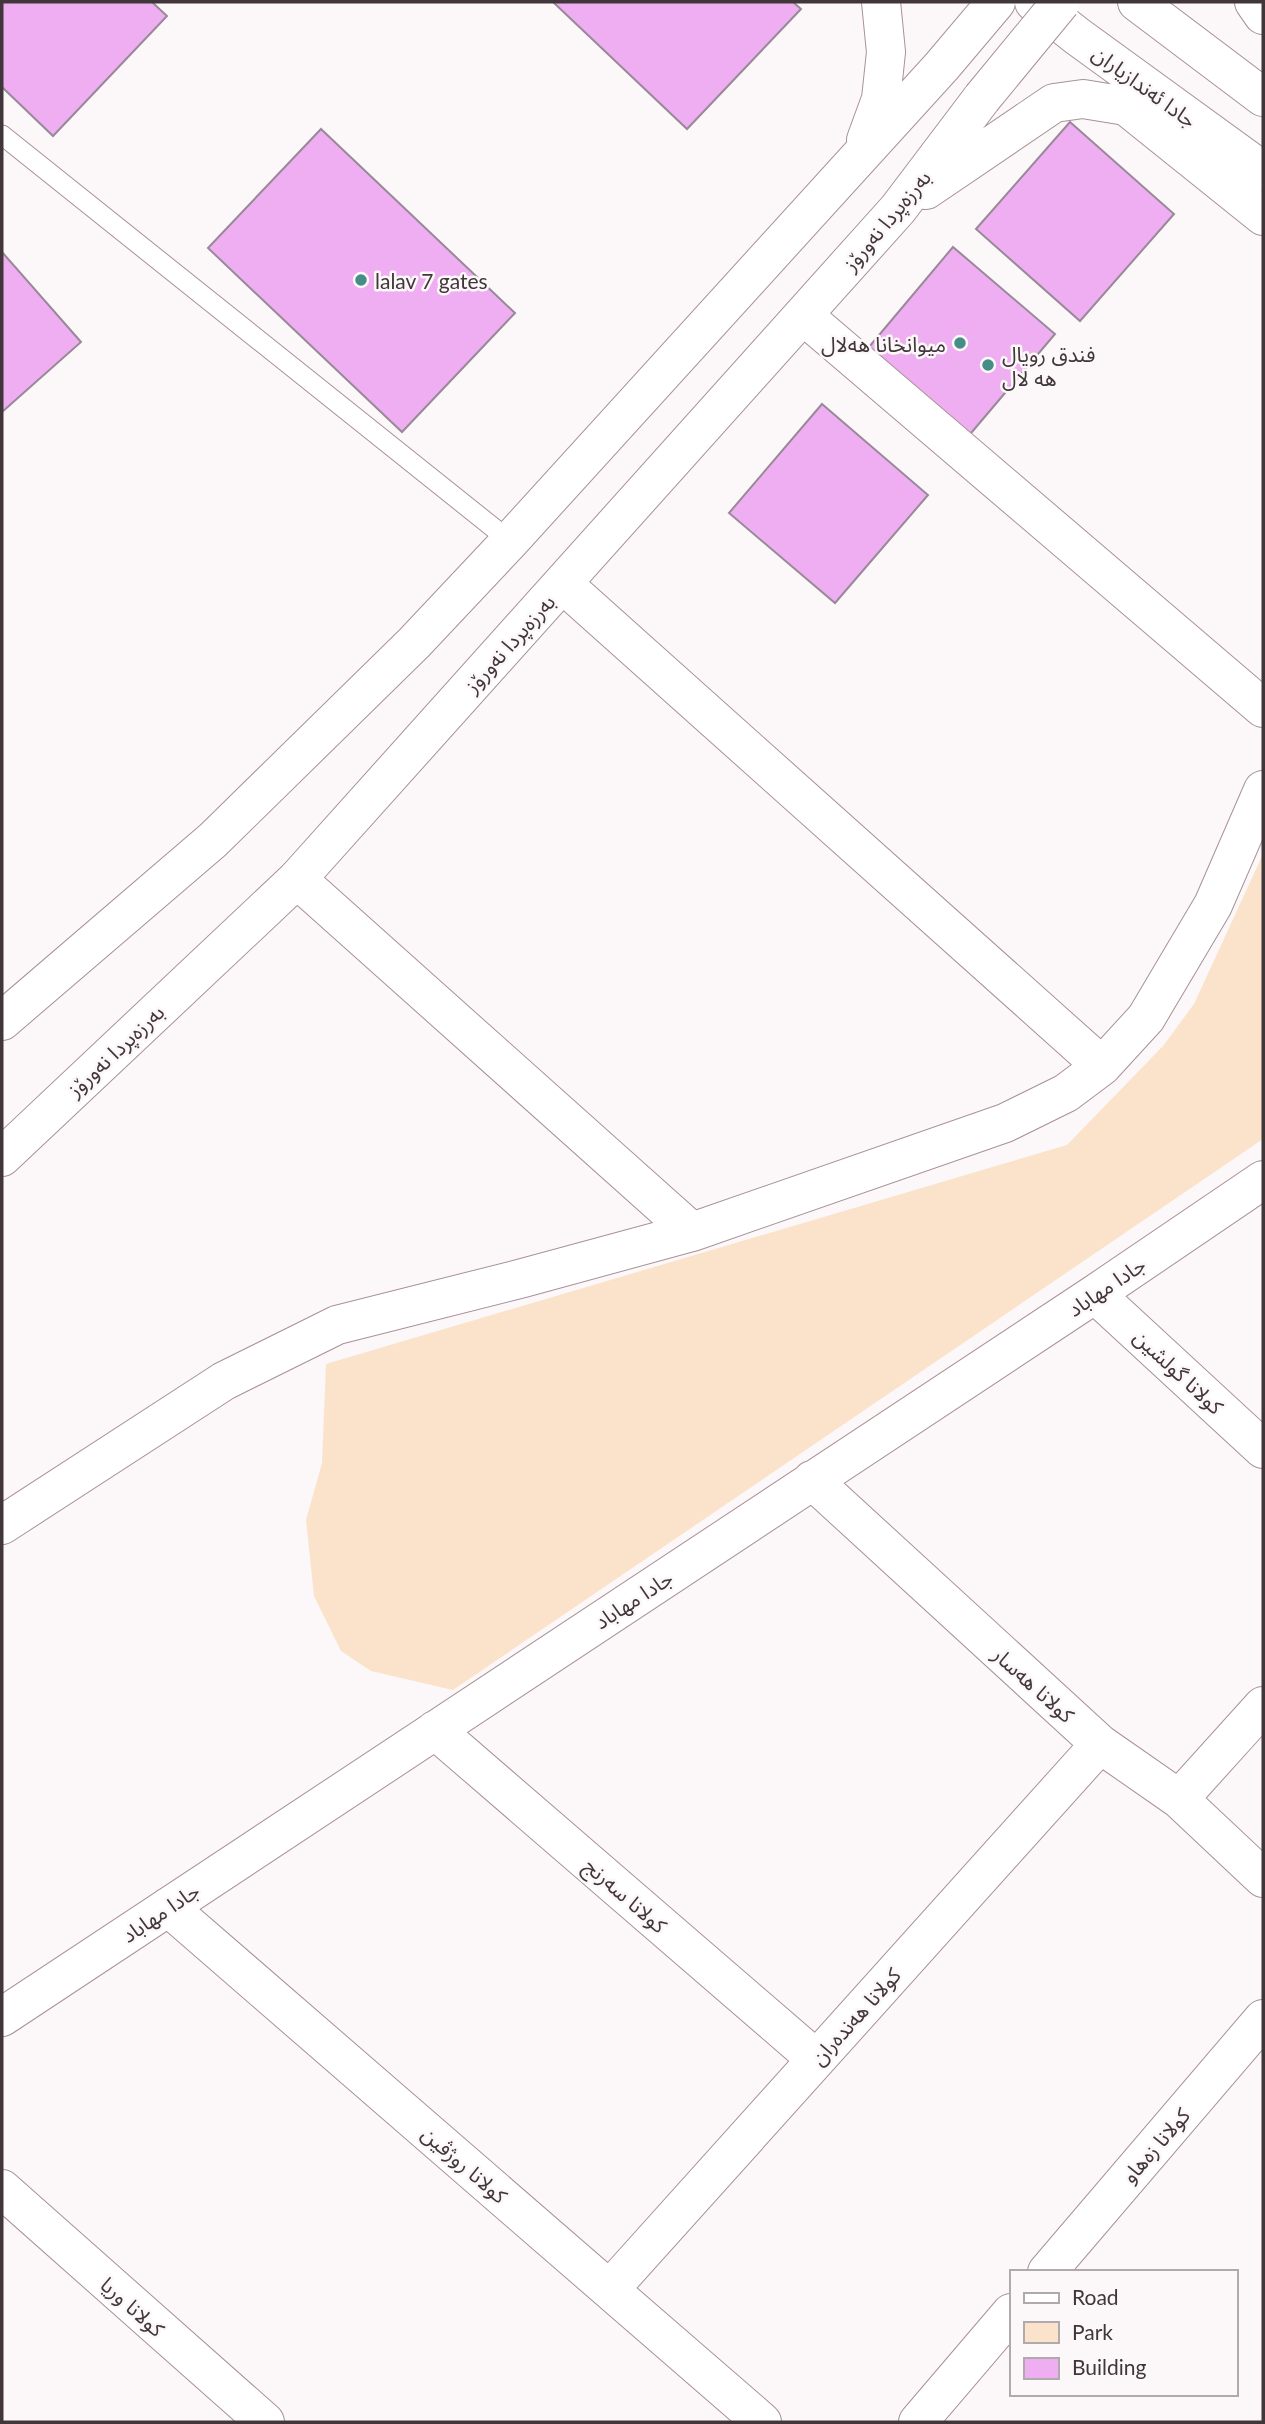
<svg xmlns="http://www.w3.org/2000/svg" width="1265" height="2424" font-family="Lato,'Noto Sans Arabic',sans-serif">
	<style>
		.green { fill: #fae3ca }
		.building { fill: #efaef1; stroke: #988999; stroke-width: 2 }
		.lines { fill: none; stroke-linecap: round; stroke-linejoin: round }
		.service-casing { stroke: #a89197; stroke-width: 21 }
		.minor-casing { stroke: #a89197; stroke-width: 40 }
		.primary-casing { stroke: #a89197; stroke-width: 40 }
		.service { stroke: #fff; stroke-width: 19 }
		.minor { stroke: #fff; stroke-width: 38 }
		.primary { stroke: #fff; stroke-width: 38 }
		.primary-bridge-casing { stroke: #a89197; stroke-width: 40; stroke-linecap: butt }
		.primary-bridge { stroke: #fff; stroke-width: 38 }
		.poi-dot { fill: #478d87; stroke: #fcf7f8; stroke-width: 2.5 }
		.labels { text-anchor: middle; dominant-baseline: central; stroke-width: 5; stroke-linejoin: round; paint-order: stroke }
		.street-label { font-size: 21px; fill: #41373a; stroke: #fcf7f8 }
		.poi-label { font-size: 21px; fill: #41373a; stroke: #fcf7f8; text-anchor: start }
	</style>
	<rect width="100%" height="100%" fill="#fcf7f8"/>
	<path class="green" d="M1263,854V1139L453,1690L371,1671L341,1651L314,1596L306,1520L322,1463L326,1364L1067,1145L1163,1046L1194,1004Z"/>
	<path class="building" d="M2,2H152L167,16L53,136L2,87Z
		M553,2H793L801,9L687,129Z
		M1070,122L1174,214L1080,321L976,229Z
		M321,129L515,313L402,432L208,248Z
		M953,247L1055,334L966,439L864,353Z
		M2,252L81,342L2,412Z
		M822,404L928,495L835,603L729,513Z"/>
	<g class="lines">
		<defs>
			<path id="service" d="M2,135L510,541"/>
			<path id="minor" d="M804,316L1263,708
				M563,584L1102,1066
				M297,879L692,1232
				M1095,1294L1263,1449
				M812,1480L1100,1744L1179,1799L1263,1878
				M2,1525L224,1381L337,1325L523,1278L692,1232L1005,1123L1066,1093L1102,1066L1146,1018L1213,905L1263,790
				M435,1730L816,2059
				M1179,1799L1263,1706
				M168,1907L762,2422
				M2,2017L1095,1294L1263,1180
				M2,2189L265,2422
				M1047,2272L1263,2019
				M610,2289L1100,1744
				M918,2422L1011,2313"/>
			<path id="primary" d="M1034,2L1077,36L1263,171
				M1137,2L1263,97
				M1254,2L1263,15
				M866,140L881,99L886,52L881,2
				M926,190L1054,103L1083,99L1126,106L1263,216
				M2,1021L213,840L414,643L510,541L942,66L996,2
				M2,1157L297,879L898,209L982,98"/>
		</defs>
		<use href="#service" class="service-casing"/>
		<use href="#minor" class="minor-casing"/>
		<use href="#primary" class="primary-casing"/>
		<use href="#service" class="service"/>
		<use href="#minor" class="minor"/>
		<use href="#primary" class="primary"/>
		<defs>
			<path id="primary-bridge" d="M982,98L1061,2"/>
		</defs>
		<use href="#primary-bridge" class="primary-bridge-casing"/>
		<use href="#primary-bridge" class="primary-bridge"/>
	</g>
	<g class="poi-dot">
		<circle cx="361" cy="280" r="7"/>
		<circle cx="960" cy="343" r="7"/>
		<circle cx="988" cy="365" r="7"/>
	</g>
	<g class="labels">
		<g class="street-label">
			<text transform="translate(1145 86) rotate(36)">جادا ئەندازیاران</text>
			<text transform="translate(886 220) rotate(-50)">بەرزەپردا نەورۆز</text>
			<text transform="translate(509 643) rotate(-48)">بەرزەپردا نەورۆز</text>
			<text transform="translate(115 1050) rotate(-43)">بەرزەپردا نەورۆز</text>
			<text transform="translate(1106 1286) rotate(-34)">جادا مهاباد</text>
			<text transform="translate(1179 1371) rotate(43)">کولانا گولشین</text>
			<text transform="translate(633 1599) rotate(-33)">جادا مهاباد</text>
			<text transform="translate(1034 1684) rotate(42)">کولانا هه‌سار</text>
			<text transform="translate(626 1895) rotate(41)">کولانا سەرنج</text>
			<text transform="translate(160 1912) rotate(-34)">جادا مهاباد</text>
			<text transform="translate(855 2016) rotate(-48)">کولانا هه‌نده‌ران</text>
			<text transform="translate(1155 2145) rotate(-49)">کولانا زەهاو</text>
			<text transform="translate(465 2164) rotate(41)">کولانا روژڤین</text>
			<text transform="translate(133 2306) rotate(42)">کولانا وریا</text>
		</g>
		<g class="poi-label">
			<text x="375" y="280">lalav 7 gates</text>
			<text x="946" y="343" text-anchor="end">میوانخانا هەلال</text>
			<text x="1002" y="353">فندق رويال<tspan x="1002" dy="24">هه لال</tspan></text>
		</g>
	</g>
	<rect width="1265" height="2424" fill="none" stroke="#41373a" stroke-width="7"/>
	<rect x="1010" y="2270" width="228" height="126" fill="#fcf7f8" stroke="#b1aaac" stroke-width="2"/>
	<rect x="1024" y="2293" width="35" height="10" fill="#ffffff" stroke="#b1aaac" stroke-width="2"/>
	<text x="1072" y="2305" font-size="21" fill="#41373a">Road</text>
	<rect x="1024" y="2322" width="35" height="21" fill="#fae3ca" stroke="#b1aaac" stroke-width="2"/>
	<text x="1072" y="2340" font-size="21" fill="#41373a">Park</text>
	<rect x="1024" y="2358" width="35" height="21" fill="#efaef1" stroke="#b1aaac" stroke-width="2"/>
	<text x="1072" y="2375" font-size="21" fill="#41373a">Building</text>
</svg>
